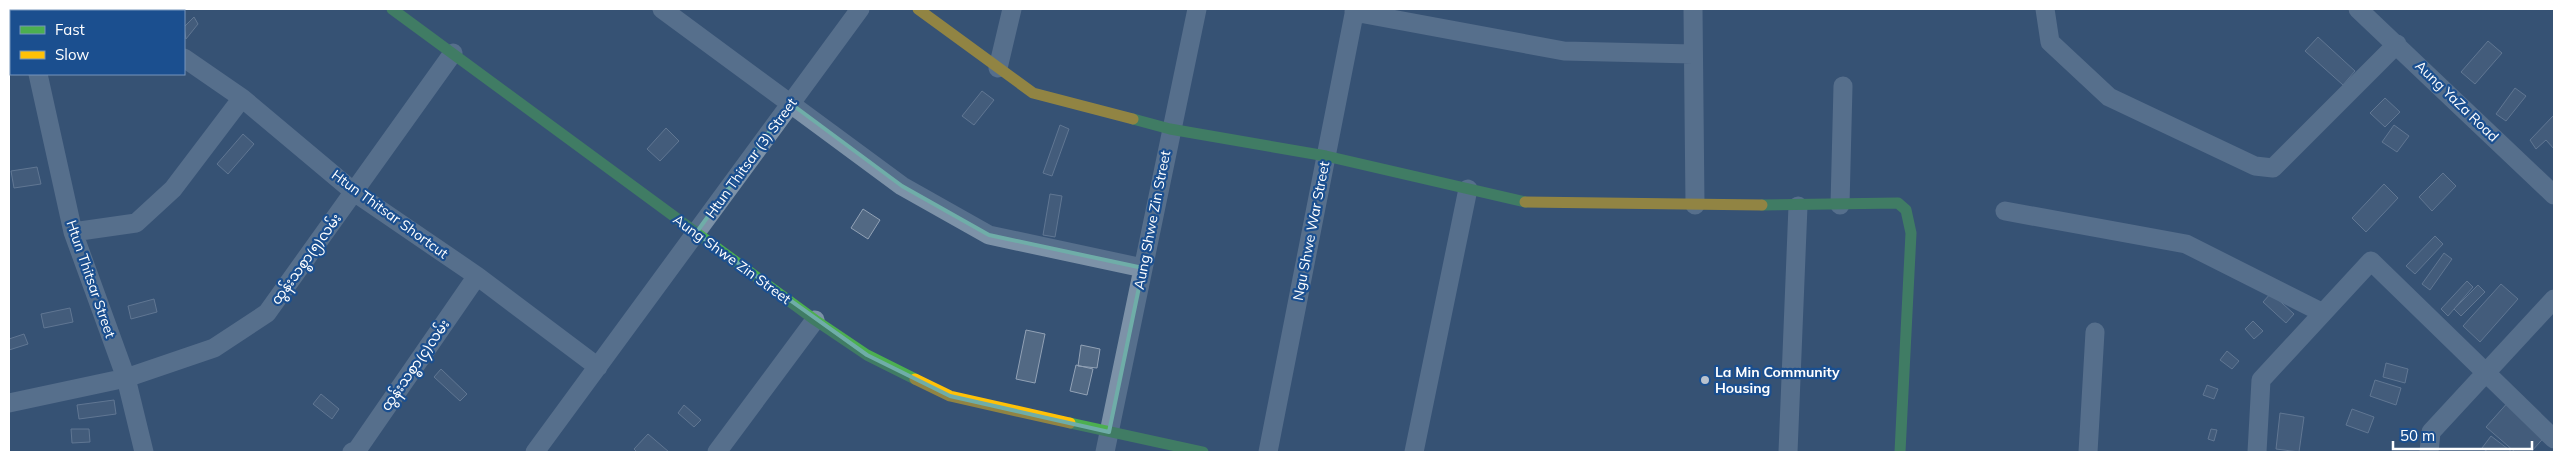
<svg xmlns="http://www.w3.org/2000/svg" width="2563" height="461" font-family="Mulish,'Noto Sans Myanmar',sans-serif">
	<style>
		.building { fill: #526984; stroke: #92a2b6 }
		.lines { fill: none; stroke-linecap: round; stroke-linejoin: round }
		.street { stroke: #7d92a8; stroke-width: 19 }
		.fast { stroke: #4caf50; stroke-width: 11 }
		.slow { stroke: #ffc107; stroke-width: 11 }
		.marked { fill: none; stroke: #6fada8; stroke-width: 4; stroke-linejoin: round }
		.poi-dot { fill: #b9c2ce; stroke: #1b4f8f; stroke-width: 2 }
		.labels { text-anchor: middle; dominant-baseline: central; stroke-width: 4.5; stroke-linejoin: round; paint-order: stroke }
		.street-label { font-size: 14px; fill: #fff; stroke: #1b4f8f }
		.poi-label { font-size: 14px; font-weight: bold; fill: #fff; stroke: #1b4f8f; text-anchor: start }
	</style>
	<rect width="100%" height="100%" fill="#365274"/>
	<path class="building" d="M194,17L198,24L186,39L184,27Z
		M2318,37L2355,71L2343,85L2305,51Z
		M2488,41L2502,53L2475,84L2461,72Z
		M2515,88L2526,96L2506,121L2496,114Z
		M982,91L994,100L974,125L962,116Z
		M2385,98L2400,112L2385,127L2370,113Z
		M2554,115V149L2546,140L2536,149L2530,140Z
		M1060,125L1069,129L1052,176L1043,173Z
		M2394,125L2409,136L2397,152L2382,142Z
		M666,128L679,141L660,161L647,149Z
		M243,134L254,144L228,174L217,164Z
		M37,167L41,184L14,188L11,171Z
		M2443,173L2456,186L2432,211L2419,197Z
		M2384,184L2398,198L2366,232L2352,218Z
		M1050,194L1062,196L1055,237L1043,235Z
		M863,209L880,220L868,239L851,228Z
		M2435,236L2443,244L2415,274L2406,266Z
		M2444,253L2452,259L2430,290L2422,284Z
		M2467,281L2473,287L2448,316L2441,309Z
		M2501,284L2518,299L2480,342L2463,326Z
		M2478,285L2485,292L2461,316L2454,309Z
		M2271,293L2294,314L2286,323L2263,302Z
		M154,299L157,312L131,319L128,306Z
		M70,308L73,322L44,328L41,314Z
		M2253,321L2263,331L2254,339L2245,329Z
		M1026,330L1045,334L1035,383L1016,379Z
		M24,334L28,344L9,350V339Z
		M1081,345L1100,349L1097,368L1078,366Z
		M2227,351L2239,361L2232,369L2220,360Z
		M2386,363L2408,369L2405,383L2383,377Z
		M1076,365L1093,369L1087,395L1070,391Z
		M441,369L467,394L460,401L434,377Z
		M2375,380L2401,388L2396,405L2370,396Z
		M2207,385L2218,389L2214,399L2203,395Z
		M321,394L339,409L332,419L313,404Z
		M114,400L116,414L79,419L77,405Z
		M2510,400L2548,433L2531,452H2515L2486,427Z
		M684,405L701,420L694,427L678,413Z
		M2352,409L2374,417L2368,433L2346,425Z
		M2280,413L2304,417L2299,452L2276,449Z
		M71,429H89L90,442L72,443Z
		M2211,429L2217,430L2214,441L2208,439Z
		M648,434L669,452H637L634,449Z
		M2491,436L2512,452H2488L2482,448Z"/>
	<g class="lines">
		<path class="street" d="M24,9V11
			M111,9L114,11
			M662,9L902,186L989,235L1143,268
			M1693,9L1695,205
			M2045,9L2050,42L2109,97L2255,166L2273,168L2397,44
			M2358,9L2554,195
			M1354,12L1564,51L1693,54
			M184,58L242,98L354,192L477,276L598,367
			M998,68L1012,9
			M38,74L73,232L126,378L144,452
			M1840,205L1843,86
			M2005,211L2186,244L2323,313
			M73,232L136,223L173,189L242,98
			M9,403L126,378L214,348L267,313L453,53
			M352,452L357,450L477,276
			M535,452L860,9
			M717,452L815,320
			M1105,452L1197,9
			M1268,452L1355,9
			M1414,452L1468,189
			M1788,452L1798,206
			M2088,452L2095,332
			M2257,452L2261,380L2371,261L2554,439
			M2429,452L2431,432L2554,299"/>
		<path class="fast" d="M392,9L815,320L867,355L915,379
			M1133,119L1170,129L1326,156L1525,202
			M1762,205L1898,203L1906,210L1911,233L1900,452
			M1070,423L1203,452"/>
		<path class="slow" d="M918,9L1033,93L1133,119
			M1525,202L1762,205
			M915,379L950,396L1070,423"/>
	</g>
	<path d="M0 0H2563V461H0ZM790,103L902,186L989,235L1143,268L1109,432L950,396L867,355L696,233Z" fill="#365274" fill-opacity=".55" fill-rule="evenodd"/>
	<path class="marked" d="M790,103L902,186L989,235L1143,268L1109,432L950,396L867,355L696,233Z"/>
	<circle class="poi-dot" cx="1705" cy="380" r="5"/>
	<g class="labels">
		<g class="street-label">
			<text transform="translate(2457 101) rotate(44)">Aung YaZa Road</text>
			<text transform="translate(751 158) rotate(-54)">Htun Thitsar (3) Street</text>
			<text transform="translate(390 214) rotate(36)">Htun Thitsar Shortcut</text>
			<text transform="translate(1152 220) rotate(-79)">Aung Shwe Zin Street</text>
			<text transform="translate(1311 231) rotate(-79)">Ngu Shwe War Street</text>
			<text transform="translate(306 259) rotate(-54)">ထွန်းသစ္စာ(၅)လမ်း</text>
			<text transform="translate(732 259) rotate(36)">Aung Shwe Zin Street</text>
			<text transform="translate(91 279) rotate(71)">Htun Thitsar Street</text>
			<text transform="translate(415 365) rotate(-55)">ထွန်းသစ္စာ(၄)လမ်း</text>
		</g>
		<g class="poi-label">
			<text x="1715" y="372">La Min Community<tspan x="1715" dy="16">Housing</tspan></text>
		</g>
	</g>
	<rect width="2563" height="461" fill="none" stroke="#ffffff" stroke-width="20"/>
	<rect x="10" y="10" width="175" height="65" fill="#1b4f8f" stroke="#7695bc"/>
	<rect x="20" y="26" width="25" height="8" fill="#4caf50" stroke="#7695bc"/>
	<text x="55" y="35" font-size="15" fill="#ffffff">Fast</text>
	<rect x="20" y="51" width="25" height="8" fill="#ffc107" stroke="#7695bc"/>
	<text x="55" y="60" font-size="15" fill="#ffffff">Slow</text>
	<path d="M2393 441v8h139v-8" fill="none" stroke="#ffffff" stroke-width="2.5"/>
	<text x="2400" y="441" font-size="15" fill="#ffffff" stroke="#1b4f8f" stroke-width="4" paint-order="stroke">50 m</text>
</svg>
